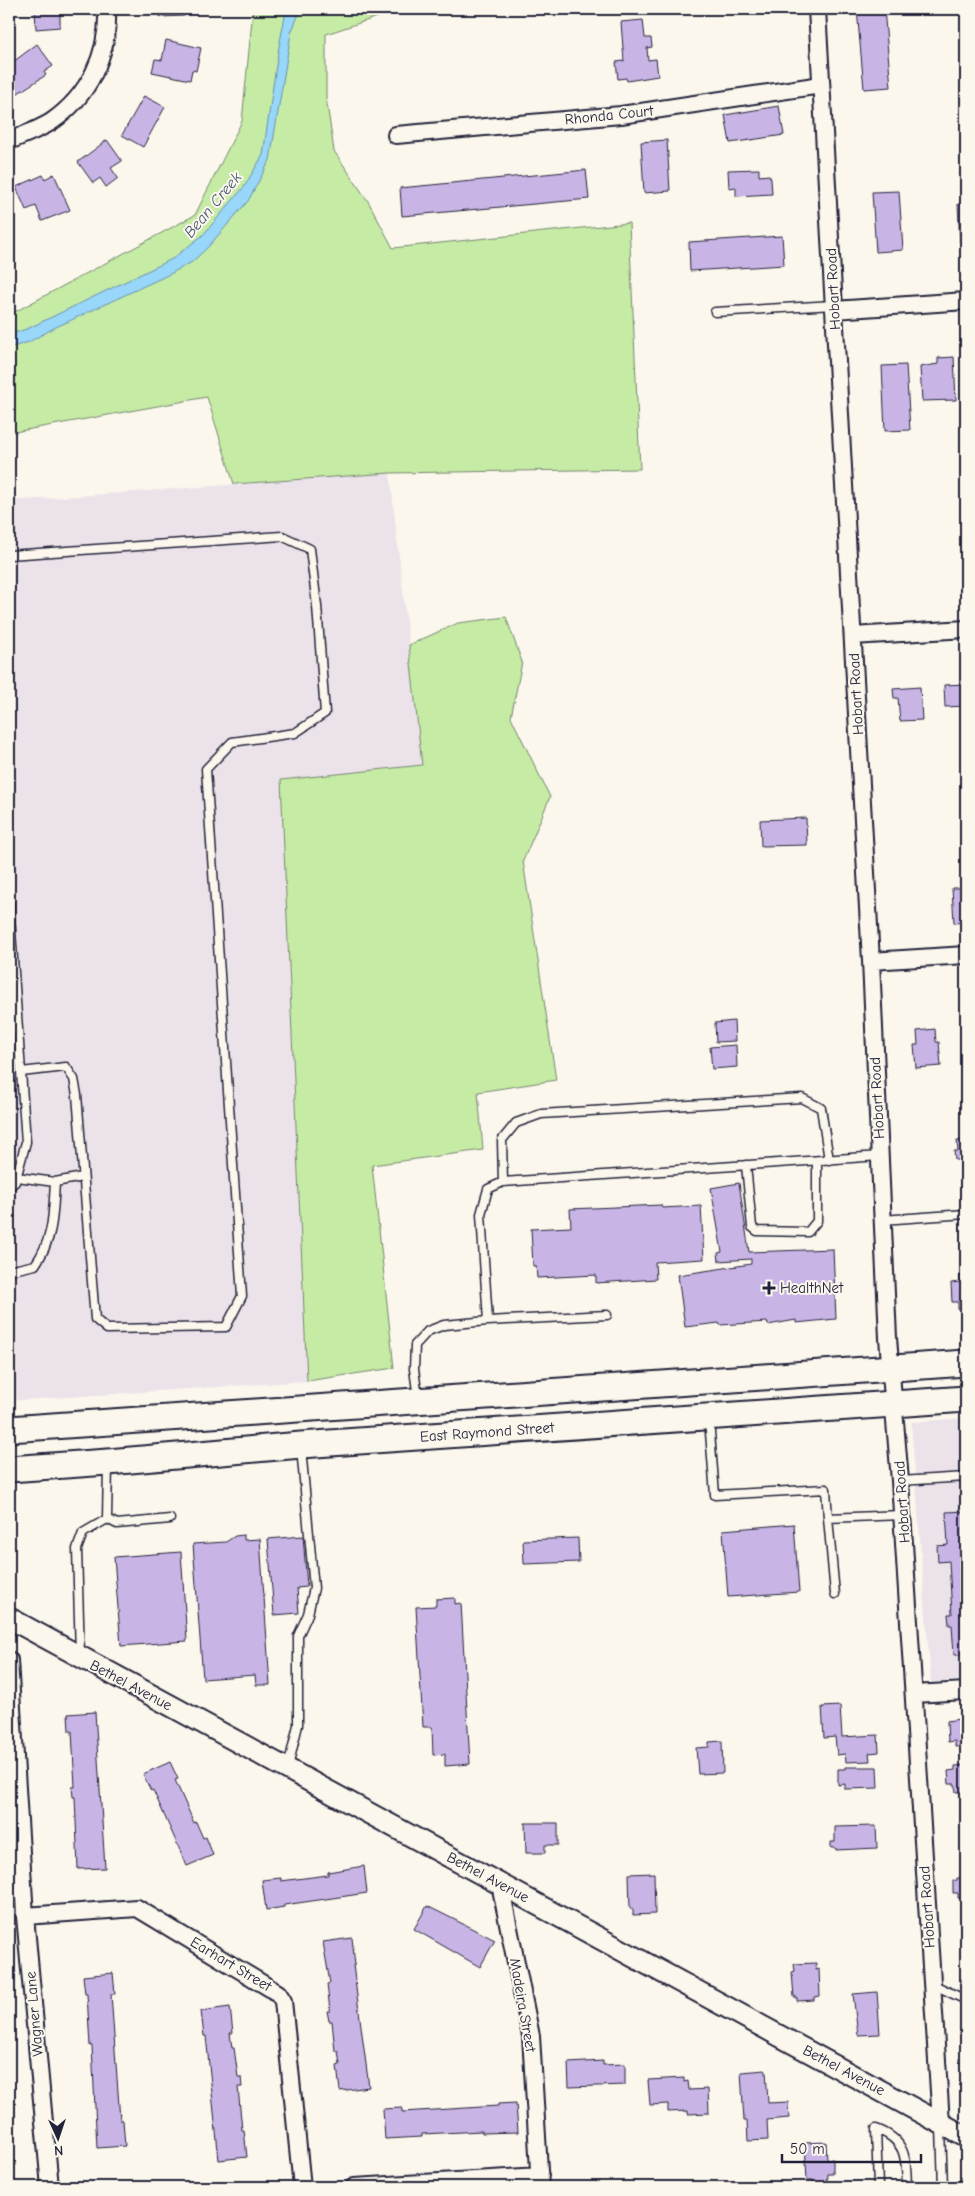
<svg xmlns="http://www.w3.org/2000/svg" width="975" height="2196" font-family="'Comic Neue',sans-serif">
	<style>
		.built { fill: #ece3ea }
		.green { fill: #c6eba5; stroke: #748670 }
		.water { fill: #98d7f9; stroke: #698fad }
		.building { fill: #c9b5e5; stroke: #22223b }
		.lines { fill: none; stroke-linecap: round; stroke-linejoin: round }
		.service-casing { stroke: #22223b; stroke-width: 11 }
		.minor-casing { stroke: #22223b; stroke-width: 20 }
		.tertiary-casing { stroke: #22223b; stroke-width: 24 }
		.primary-casing { stroke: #22223b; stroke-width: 29 }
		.service { stroke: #fbf7ec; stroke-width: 8 }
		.minor { stroke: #fbf7ec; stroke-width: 16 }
		.tertiary { stroke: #fbf7ec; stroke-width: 20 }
		.primary { stroke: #fbf7ec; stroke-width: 25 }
		.poi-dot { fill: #22223b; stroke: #fbf7ec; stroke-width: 2 }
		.labels { text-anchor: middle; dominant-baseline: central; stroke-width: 4; stroke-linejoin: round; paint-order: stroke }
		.street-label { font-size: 15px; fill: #22223b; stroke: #fbf7ec }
		.poi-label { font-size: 15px; fill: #22223b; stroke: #fbf7ec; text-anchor: start }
		.water-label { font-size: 16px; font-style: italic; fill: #455874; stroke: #fbf7ec }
	</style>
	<rect width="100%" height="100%" fill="#fbf7ec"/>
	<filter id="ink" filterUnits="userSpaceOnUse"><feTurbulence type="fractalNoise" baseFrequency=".02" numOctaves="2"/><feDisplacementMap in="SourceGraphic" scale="10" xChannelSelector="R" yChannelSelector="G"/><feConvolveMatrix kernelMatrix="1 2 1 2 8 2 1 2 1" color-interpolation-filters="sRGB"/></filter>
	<g filter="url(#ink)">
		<path class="built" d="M390,473L422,765L281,780L307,1381L9,1401V501Z
			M966,1418V1680L931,1683L911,1422Z"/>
		<path class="green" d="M253,9H402L326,34V97L334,151L368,201L393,248L629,223L640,469L390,473L234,484L207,397L9,433V315L195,215L242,121Z
			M506,617L522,662L511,717L550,797L523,861L556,1080L478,1092L483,1150L372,1165L394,1368L307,1381L281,780L422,765L409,645L458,623Z"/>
		<path class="water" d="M289,9H301L291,33L270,160L248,201L208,247L192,262L170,274L54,328L29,342L9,348V335L29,328L172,259L203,235L244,187L263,155L278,52L285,16Z"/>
		<path class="building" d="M35,9H67V11L60,12V27L36,29Z
			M160,9H184V16L160,17Z
			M857,9H884L891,87L864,89Z
			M643,20L645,38H651L652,47L647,48L648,60L656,59L658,76L627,81L626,78L618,79L616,62L624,61L621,22Z
			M166,40L201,48L196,71L192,70L190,80L152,72L155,59L162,60Z
			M37,44L53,66L44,72L46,75L15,95L9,86V65Z
			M144,96L165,107L143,147L122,135Z
			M779,106L784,135L730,143L725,115Z
			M107,140L122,161L111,168L118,178L106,187L100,178L93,183L78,162Z
			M667,140L670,191L644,193L641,142Z
			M759,169V176L769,175L771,179L772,194L736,196V187L729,188L728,170Z
			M586,170L589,199L402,216L400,188Z
			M54,174L70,210L42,221L36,206L26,210L16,187L43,175L45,179Z
			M899,191L903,250L876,252L872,192Z
			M966,203V243H960L958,204Z
			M782,236L784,265L690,271L689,242Z
			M954,357L956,400L922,401L920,367L938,364V358Z
			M906,365L910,430L885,431L882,366Z
			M966,684V706L945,707L944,685Z
			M920,687L922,720L900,721L898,698H894L893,689Z
			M806,818L807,845L761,846L760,820Z
			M966,880V922L954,923L952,888H961L960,881Z
			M734,1021L735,1041L716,1042L715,1023Z
			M935,1029L936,1042H939L941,1066L916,1068L914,1045H918L917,1031Z
			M736,1045L737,1067L712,1069L710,1047Z
			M963,1082H966V1110H965Z
			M966,1140V1179H961L959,1160H955L954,1151H958L957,1141Z
			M739,1183L749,1252L833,1249L836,1319L796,1323V1320L768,1325L767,1322L720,1325L719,1323L685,1327L678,1275L751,1264V1259L719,1261L718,1253L722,1252L711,1188Z
			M661,1205L662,1208L701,1206L704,1259L655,1262L656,1279L596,1283V1275L537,1278L536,1266H533L531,1229L571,1227L570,1209Z
			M966,1274V1309H958V1302H952L951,1283L960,1282V1275Z
			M966,1511V1655H954L952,1625H949L948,1614H952L949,1561L938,1562L937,1546L948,1545L946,1512Z
			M794,1524L799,1592L728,1597L723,1530Z
			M244,1535V1540L260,1539L270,1685H256L255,1675L203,1679L193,1544L226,1542L235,1536Z
			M303,1536L307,1587L297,1588L299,1613L274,1615L268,1539Z
			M578,1538L579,1562L524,1564L523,1540Z
			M181,1552L187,1641L121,1646L114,1557Z
			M455,1598V1604L461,1603L470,1764L445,1766V1754L433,1755L432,1727H423L416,1607L436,1606V1599Z
			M840,1706L842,1737L878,1735L879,1752L869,1753L870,1761L846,1762L845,1754L837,1755L835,1737L824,1738L822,1707Z
			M95,1712L105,1868L78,1869L75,1797H73L72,1787H75L72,1731H69L68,1714Z
			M966,1718V1746L955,1747V1741L948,1742L947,1721Z
			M722,1741L723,1773L698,1774L696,1748L709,1747V1742Z
			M170,1762L178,1779L175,1780L194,1823L196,1822L203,1838L206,1837L213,1855L187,1866L153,1790L151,1791L143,1774Z
			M966,1765V1792H956L955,1784H949L948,1771L955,1770V1766Z
			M845,1767H877L878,1788L845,1789V1784L838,1785V1769H845Z
			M525,1823H558V1845H545V1853H526Z
			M876,1826L877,1848L836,1850V1848H831V1842H835V1827Z
			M364,1866L367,1893L284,1905V1907L266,1910L262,1880L281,1878V1881L328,1875V1872Z
			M654,1873L655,1914L633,1915V1909H630L629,1874Z
			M957,1878H966V1898H958V1893H953V1881L957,1880Z
			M427,1906L495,1940L480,1967L414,1929Z
			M352,1938L355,1965H353L369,2087L340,2091L337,2066L340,2065L338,2051H335L332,2021H329L327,2011H330L327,1984L330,1983L323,1942Z
			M816,1963V1970L819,1969L820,1996L814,1997V2000L797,2001V1997H794L792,1972L795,1971L794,1964Z
			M113,1973L115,1994H111L120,2120H123L125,2146L97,2148L92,2046H90L87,1994H85L83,1976Z
			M877,1992L880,2034L858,2035L853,1994Z
			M230,2007L233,2033H230L232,2048H234L238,2077H241L242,2087H238L242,2130H244L247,2157L219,2160L206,2036H204L201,2011Z
			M603,2061V2065L625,2064V2085L569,2087L568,2063Z
			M766,2070L768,2103L788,2102L789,2118L767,2120L768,2140L748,2141L747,2121H744L741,2072Z
			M684,2078V2082L688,2081L689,2090L708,2089L709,2113L688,2114V2111L668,2112V2104L650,2105L648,2080Z
			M516,2103L518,2132L482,2133V2131L422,2134V2137L385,2139L383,2109L402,2108V2112L498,2106V2104Z
			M826,2142L827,2160L833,2159V2174H828L827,2187H814L813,2180H807L805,2143Z"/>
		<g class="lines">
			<defs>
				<path id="service" d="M715,312L834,305
					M9,555L282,536L310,549L317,606L325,713L295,733L232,742L206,769L242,1296L226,1327L107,1329L95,1319L77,1095L74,1079L66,1067L21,1072
					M9,902L26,1142L15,1182L9,1187
					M746,1165L752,1227L757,1231L808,1232L817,1221V1161
					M17,1177L55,1182L83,1177
					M503,1182L502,1140L516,1123L541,1114L802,1098L821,1108L829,1160
					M882,1220L966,1214
					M9,1271L35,1265C54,1238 53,1214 55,1182
					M488,1321L607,1315
					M418,1398L414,1369L415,1345L428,1331L444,1325L488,1321L481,1214L488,1189L503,1182L880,1156
					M9,1408L10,1425
					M709,1420L715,1495L826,1489L828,1518L902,1515
					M900,1481L966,1477
					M828,1518L835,1594
					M107,1519L117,1524L170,1519
					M80,1655L77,1549L83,1533L107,1519L108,1464
					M288,1767L298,1725V1636L308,1614L314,1588L301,1448
					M932,1984L966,2000
					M941,2127L943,2187
					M878,2187L876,2129C907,2140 906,2159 907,2187"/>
				<path id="minor" d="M817,9L871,961L888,1338L900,1481L941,2123
					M396,135L621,115L821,85
					M9,141C23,135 38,130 51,122C89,96 109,54 107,9
					M834,310L966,301
					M853,636L966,629
					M871,961L966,955
					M9,1660L25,1916L50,2187
					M914,1694L966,1691
					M500,1884L531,2036L540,2187
					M25,1916L137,1908L278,1993L283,2001L302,2187
					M354,2187L540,2176"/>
				<path id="tertiary" d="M9,1618L966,2137"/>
				<path id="primary" d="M9,1429L966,1363
					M9,1469L108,1462L301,1445L966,1399"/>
			</defs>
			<use href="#service" class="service-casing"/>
			<use href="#minor" class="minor-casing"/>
			<use href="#tertiary" class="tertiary-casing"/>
			<use href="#primary" class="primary-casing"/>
			<use href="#service" class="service"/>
			<use href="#minor" class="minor"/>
			<use href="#tertiary" class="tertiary"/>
			<use href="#primary" class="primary"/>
		</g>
	</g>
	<path class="poi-dot" d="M766.5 1280.5h5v5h5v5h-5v5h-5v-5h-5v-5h5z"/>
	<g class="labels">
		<g class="street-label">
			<text transform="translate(609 115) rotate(-6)">Rhonda Court</text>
			<text transform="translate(833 289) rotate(-93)">Hobart Road</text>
			<text transform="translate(856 694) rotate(-93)">Hobart Road</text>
			<text transform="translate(877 1098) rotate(-93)">Hobart Road</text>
			<text transform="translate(487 1432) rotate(-4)">East Raymond Street</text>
			<text transform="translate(902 1502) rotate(-94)">Hobart Road</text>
			<text transform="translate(131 1685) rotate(28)">Bethel Avenue</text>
			<text transform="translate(488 1877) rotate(28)">Bethel Avenue</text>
			<text transform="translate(927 1907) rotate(-94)">Hobart Road</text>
			<text transform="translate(231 1964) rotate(31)">Earhart Street</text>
			<text transform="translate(523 2005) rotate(80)">Madeira Street</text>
			<text transform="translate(34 2014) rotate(-95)">Wagner Lane</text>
			<text transform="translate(844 2070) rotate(28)">Bethel Avenue</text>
		</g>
		<g class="poi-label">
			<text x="780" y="1288">HealthNet</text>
		</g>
		<g class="water-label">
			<text transform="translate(213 205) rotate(-50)">Bean Creek</text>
		</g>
	</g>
	<rect width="975" height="2196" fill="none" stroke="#fbf7ec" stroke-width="30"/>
	<rect x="15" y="15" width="945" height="2166" fill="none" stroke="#22223b" stroke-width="2" filter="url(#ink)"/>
	<g transform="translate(58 2138) rotate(177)" stroke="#fbf7ec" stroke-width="4" paint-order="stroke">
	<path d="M0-4L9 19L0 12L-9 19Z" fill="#22223b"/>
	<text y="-8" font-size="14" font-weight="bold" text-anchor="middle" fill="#22223b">N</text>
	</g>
	<path d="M782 2154v8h139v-8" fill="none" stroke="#22223b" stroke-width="2.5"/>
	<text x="790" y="2154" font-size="15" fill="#22223b" stroke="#fbf7ec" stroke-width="4" paint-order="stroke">50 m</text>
</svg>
